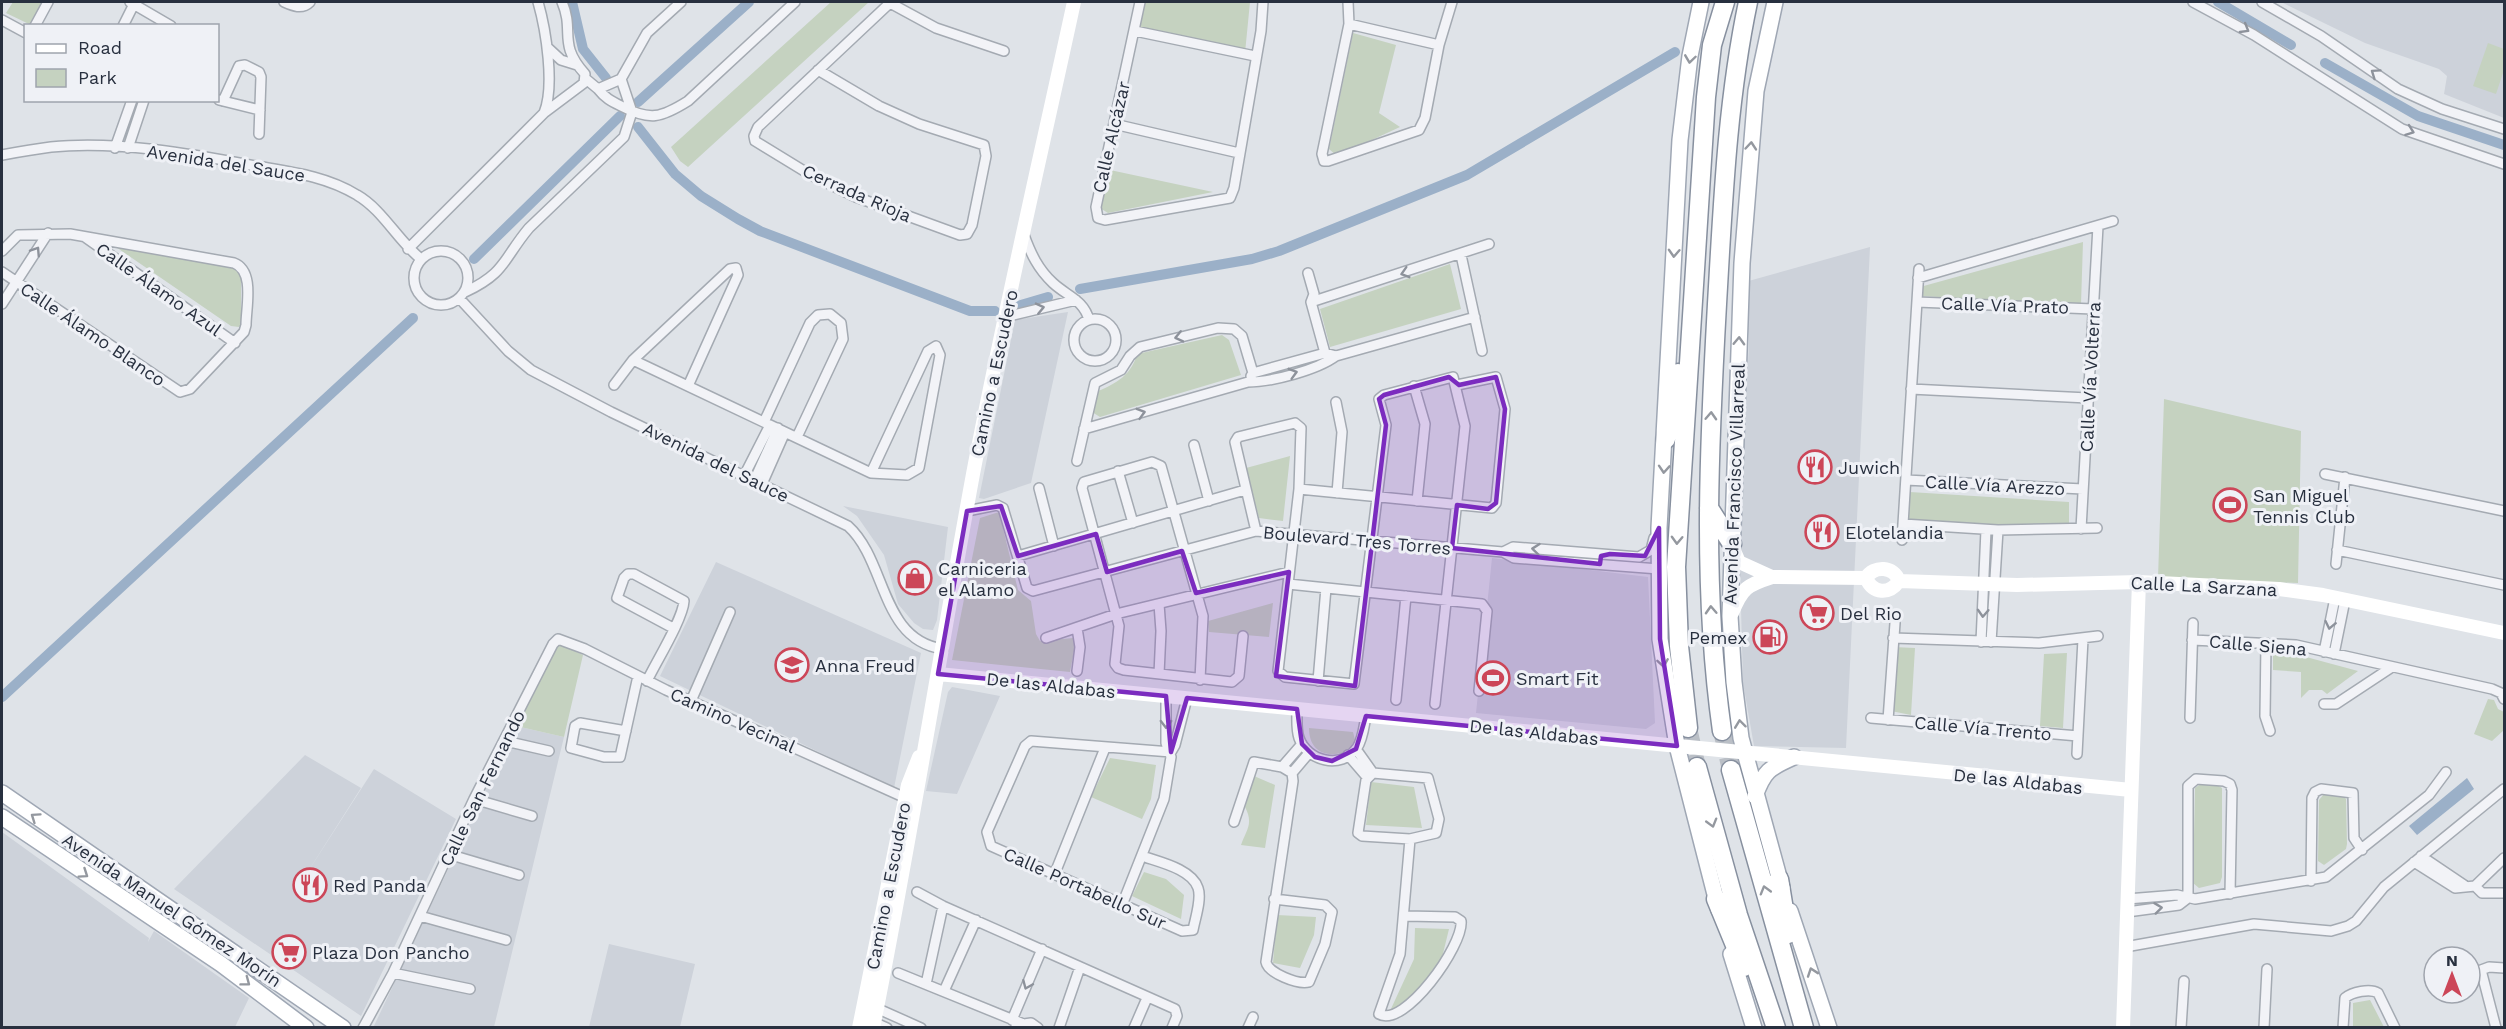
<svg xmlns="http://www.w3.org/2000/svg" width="2506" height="1029" font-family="'Work Sans',sans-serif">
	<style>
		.built { fill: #cdd2da }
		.green { fill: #c5d2c0 }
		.water { fill: #9bb0c8 }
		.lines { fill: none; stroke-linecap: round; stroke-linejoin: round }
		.canal { stroke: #9bb0c8; stroke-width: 10 }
		.highway-tunnel { stroke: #babfc6; stroke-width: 18; stroke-dasharray: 18 9; stroke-linecap: butt }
		.street-casing { stroke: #a4aab2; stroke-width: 12 }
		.primary-casing { stroke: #9fa7b4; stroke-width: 18 }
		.highway-casing { stroke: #87909f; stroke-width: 21 }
		.street { stroke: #f2f3f7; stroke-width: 9 }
		.secondary { stroke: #fff; stroke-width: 14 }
		.primary { stroke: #fff; stroke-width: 15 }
		.highway { stroke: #fff; stroke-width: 18 }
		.oneway { stroke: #8d929b }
		.oneway2 { stroke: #94989f }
		.marked { fill: #7b2cbf; fill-opacity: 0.2; stroke: #7b2cbf; stroke-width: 4.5; stroke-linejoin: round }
		.labels { text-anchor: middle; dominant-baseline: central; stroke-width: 6; stroke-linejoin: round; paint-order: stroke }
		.street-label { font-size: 18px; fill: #28303f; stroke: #eff1f6 }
		.poi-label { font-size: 18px; fill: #28303f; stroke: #eff1f6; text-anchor: start }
	</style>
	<rect width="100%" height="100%" fill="#dfe3e8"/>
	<path class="built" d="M2281,2H2504V118L2444,94L2447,76L2439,69L2365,43Z
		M1870,247L1846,748L1754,746L1743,683L1741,608V512L1749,342L1745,282Z
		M1068,312L1031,483L984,499L979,498L1015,320Z
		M843,506L948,527L937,620L933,630L923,629L914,623L898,604L884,555L857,516Z
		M1492,558L1648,577L1655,723L1646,729L1476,713Z
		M716,562L921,653L894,788L660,676Z
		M952,687L1000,696L957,794L926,791L948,692Z
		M516,726L564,737L494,1027L373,1028Z
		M305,755L361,788L300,884L374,769L456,819L361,1016L174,889Z
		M2,832L149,938L148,942L154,931L249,998L235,1027H2Z
		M609,944L695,964L680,1027H589Z"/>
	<path class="green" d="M13,2H44L31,25L6,13Z
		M831,2H869L688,167L680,161L671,147Z
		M1144,2H1250L1245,53L1138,29Z
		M1353,33L1396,45L1379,113L1400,127L1337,156L1329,149Z
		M2488,43L2504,49V70L2496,94L2473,86Z
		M1110,170L1213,192L1108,213L1100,208Z
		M2083,242L2081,304L1919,296L1920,287Z
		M113,245L241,268V324L239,327L231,326Z
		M1450,264L1461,309L1330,347L1320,309Z
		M1222,335L1229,340L1241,375L1100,417L1092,412L1098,391C1116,384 1132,374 1137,354Z
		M2164,399L2301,431L2298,583L2158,578Z
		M1290,456L1283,521L1259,518L1246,468Z
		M1910,492L2069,502V523L1986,526L1907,521Z
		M999,512L1018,590L1031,601L1036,634L1040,641L1073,638L1075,646L1070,672L952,660L980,518Z
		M1273,603L1269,637L1209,632L1208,621Z
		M557,643L583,655L564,737L516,726Z
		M1893,647L1915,648L1911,715L1891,711Z
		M2273,652L2295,654L2358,671L2327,694L2322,690H2309L2301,698V672L2273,670Z
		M2067,653L2063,728L2040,726L2044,654Z
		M2488,699L2494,700L2498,709L2504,712V730L2492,741L2474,734Z
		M1309,728L1353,732L1355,740L1348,751C1327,759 1309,752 1309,728Z
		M1110,758L1156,765L1151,799L1142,819L1091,797Z
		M1254,776L1275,785L1265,848L1241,845C1246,830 1254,824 1245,807Z
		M1371,782L1414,787L1422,828L1366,825Z
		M2199,785H2217L2222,788V877L2220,883L2199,888L2193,883L2195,788Z
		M2324,794L2342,795L2346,799L2347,844L2346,849L2324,865L2318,861L2319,800Z
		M1144,872L1166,879L1184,895L1181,919L1132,896Z
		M1277,915L1316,917L1314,935L1300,968L1273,963Z
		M1415,928L1449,929L1439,970L1401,1017L1390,1011L1414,959Z
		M2370,1000L2384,1027H2353V1003Z"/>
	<path class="water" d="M2467,778L2474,789L2417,835L2409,826Z"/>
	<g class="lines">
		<path class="canal" d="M572,2L583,49L606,78
			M2218,2L2291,45
			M2325,63L2418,116L2504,145
			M638,102L749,2
			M638,127L675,174L701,196L738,219L760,231L970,311H995
			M474,259L620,116
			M1080,289L1252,259L1279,251L1467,175L1675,52
			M1014,307L1048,297
			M2,697L413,318"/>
		<path class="highway-tunnel" d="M1688,728L1697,767
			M1722,731L1731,770"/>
		<defs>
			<path id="street" d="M130,2L171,26
				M284,2C293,6 302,10 310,2
				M538,2C546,30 555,86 544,113
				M1140,2L1096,207L1098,218L1105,220L1230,198L1234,188L1261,31L1263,2
				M1348,2L1349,24L1322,154L1324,161H1328L1419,130L1425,118L1439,45L1452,2
				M2193,2L2254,35L2402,129L2504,164
				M2262,2L2321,36L2398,89L2442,109L2504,129
				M890,3L936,28L1004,51
				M2,20L26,33
				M1349,24L1439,45
				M35,26L48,2
				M123,26L134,4
				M1135,31L1255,56
				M547,47L561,60L577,65
				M818,70L879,106L919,124L984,145L986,156L972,225L967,234L960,235L856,197L809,174L755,141L754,136L758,127L891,2
				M586,79L598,89L621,79L647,33L681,2
				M598,89C605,98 611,101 621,106C650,121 661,118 688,101L795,2
				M219,100L260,110
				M223,101L239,66L245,65L259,72L261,77L259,134
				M1114,124L1239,153
				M115,148L132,100
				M128,148L144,100
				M2,155C18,152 35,149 51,147C115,140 193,154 256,166C291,172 326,176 357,195C383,210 398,241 421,259
				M1024,235C1031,254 1038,269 1053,283C1067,296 1084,300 1089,320
				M85,237L235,343
				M408,249L544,113L584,83L585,74C557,43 575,32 562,2
				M2,251L18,235L70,234L234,263C255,271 246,307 246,325L244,332L190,389L180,392L2,272
				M414 278a27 27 0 1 1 54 0a27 27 0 1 1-54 0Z
				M1461,255L1482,351
				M1308,273L1314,294L1311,302L1325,353
				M1918,278L2113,221
				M465,292C506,273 503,259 529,228L624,137L632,112L621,79
				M459,298L508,351L531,370L611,412L848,526C887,561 880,640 943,649
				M1311,302L1489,244
				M1917,302L2093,309
				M2,304L48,233
				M1005,317L1076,300
				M1074 340a21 21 0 1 1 42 0a21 21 0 1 1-42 0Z
				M936,346L940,355L919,468L907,475L871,473L928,351Z
				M633,360L871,473
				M1251,376L1253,373L1325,353L1336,356
				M614,385L633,360L730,269L736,268L738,275L688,386
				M1414,386L1425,424L1417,501
				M1911,389L2088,398
				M1336,402L1342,432L1337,493
				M764,422L810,323L818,315L830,314L841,323L843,339L797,437
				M1084,429L1248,382C1272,382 1317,370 1336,356L1475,317
				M1194,445L1209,501
				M1077,461L1095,383L1121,370L1130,356L1140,347L1218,328L1234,329L1242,336L1253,373
				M1118,471L1133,523
				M2325,474L2504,511
				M744,476L770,425
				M1906,480L2083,489
				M754,481L778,428
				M762,484L785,432
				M1039,488L1054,546
				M1299,489L1492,508L1496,503L1505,409L1496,377L1457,385
				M967,511L997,505L1003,508L1027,588L1033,591L1256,531L1503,552L1514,558L1659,569
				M1903,524L1998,530L2097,528
				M2081,529L2098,226
				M1256,531L1235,442L1238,437L1295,423L1301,428L1299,489L1278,671L1285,677L1354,684L1386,425L1379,399L1384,395L1453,377L1465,426L1435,704
				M1902,540L1919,269
				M2337,550L2504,585
				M1503,552L1513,547L1639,557L1651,550L1654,538
				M1018,556L1245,490
				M2336,564L2345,477
				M1288,584L1482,604L1487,611L1479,691
				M1159,604L1161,631L1159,674
				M1077,628L1080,647L1077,671
				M1046,638L1116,614L1289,572
				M1893,638L2039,643L2098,636
				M2192,640L2296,645L2492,689L2501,693L2504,699
				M1981,642L1986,530
				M1991,642L1998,530
				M2266,643L2265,716L2270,731
				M2324,652L2335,598
				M2334,654L2345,600
				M1200,680L1203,616L1161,466L1152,462L1084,482L1082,488L1119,626L1115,664L1118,668L1124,670L1232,682L1239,676L1243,636
				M647,681C656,662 683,619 684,601L634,574H628L624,578L617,598L673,628
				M1318,681L1326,588
				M1396,700L1406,596
				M691,701L730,612
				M2324,704H2336L2392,667
				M1297,709C1297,718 1296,729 1299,738C1307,761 1341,770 1357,748C1363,739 1364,726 1366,716
				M1871,718L2078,736
				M2190,718L2193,623
				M1888,720L1895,623
				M626,731L580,723L575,726L571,748L604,757H620L638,676
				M505,741L549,751
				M1356,749L1373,773
				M1171,752L1175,745L1187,698
				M2077,754L2083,639
				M1348,755L1367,777
				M1282,767L1302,744
				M1373,773L1428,778L1439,819L1436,833L1410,839L1362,836L1358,833L1366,780Z
				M474,799L532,816
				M1234,822L1254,762L1282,767L1292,773
				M448,854L519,875
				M1142,856C1159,862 1192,869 1198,888C1202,899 1195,919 1193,930L1182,931L991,846L987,832L1025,746L1031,741L1171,752
				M2421,856L2464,885
				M2414,862L2455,888L2475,886
				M1055,873L1105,748
				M2311,881L2312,798L2315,792L2321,789L2353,793L2354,838L2362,850
				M2475,886L2504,858
				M2475,886L2482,893H2504
				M917,892L943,906L1175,1009L1177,1016L1172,1028
				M2188,898V786L2196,779L2224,781L2230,784L2232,790L2230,894
				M1274,899L1325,905L1332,912L1325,944L1309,982C1298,985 1268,973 1266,962L1293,781L1292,773L1309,753
				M2127,899L2177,895L2195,899L2326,877L2429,795L2446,772
				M1122,905L1164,799L1171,757L1166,743V696
				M2127,912L2179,905L2188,898
				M420,916L506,940
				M1405,916L1455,917L1461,921C1464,945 1404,1029 1379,1014L1400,954L1410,839
				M2125,947L2254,924L2331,931L2348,926L2356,921L2384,887L2504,789
				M393,973L470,989
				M898,973L1021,1023
				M926,984L943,906
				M944,991L976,920
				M874,1007L921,1028
				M869,1020L887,1028
				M1012,1020L1042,949
				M1016,1025L1031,1023L1038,1028
				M363,1028L393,973L474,799L553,644L558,639L585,649L666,690L910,800
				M1059,1028L1080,967
				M1134,1028L1147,998
				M1248,1028L1253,1017
				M2181,1028L2184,981
				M2264,1028L2267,969
				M2343,1028L2345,998C2352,992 2370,988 2378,993L2395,1028
				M2496,1028L2481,970L2489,967L2504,968"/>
			<path id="primary" d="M1701,2L1690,56L1680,140L1659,528L1660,639L1677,746L1719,910
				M1775,2L1756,91L1742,263L1730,616L1734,682L1741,738L1782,888
				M2,793L343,1028
				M1755,796C1764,771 1769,768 1794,757
				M2,817L221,964L306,1028
				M1790,911L1829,1028
				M1731,954L1754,1028"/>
			<path id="highway" d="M1666,439L1678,373
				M1709,508L1732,544
				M1688,728L1679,646L1676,567L1706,97L1712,45L1725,2
				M1722,731C1702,589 1709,447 1717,304C1723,202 1727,102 1748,2
				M1697,767L1738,915L1776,1028
				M1731,770L1804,1028
				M1779,879L1788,934
				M1716,899L1744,967"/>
		</defs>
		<use href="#street" class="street-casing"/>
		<use href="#primary" class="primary-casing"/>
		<use href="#highway" class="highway-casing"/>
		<use href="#street" class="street"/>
		<path class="secondary" d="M1732,546L1739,562L1772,577L1866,578
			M1866,578C1874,565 1894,566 1899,581
			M1866,578C1873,594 1889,595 1899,581
			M1899,581L2017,585L2139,582L2279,589L2323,595L2504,633
			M1732,613C1742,588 1747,585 1772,577
			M938,674L2131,790
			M859,1028L908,785L919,757
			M873,1028C910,843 939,659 973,474C1003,316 1040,159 1074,2
			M2123,1028L2139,582"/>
		<use href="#primary" class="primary"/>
		<use href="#highway" class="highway"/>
	</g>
	<defs><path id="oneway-chevron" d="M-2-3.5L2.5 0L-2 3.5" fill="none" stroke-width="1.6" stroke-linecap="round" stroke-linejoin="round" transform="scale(1.5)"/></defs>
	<g class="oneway">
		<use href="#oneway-chevron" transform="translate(2245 29) rotate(31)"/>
		<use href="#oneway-chevron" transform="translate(2375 73) rotate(-145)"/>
		<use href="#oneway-chevron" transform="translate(2410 131) rotate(20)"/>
		<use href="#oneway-chevron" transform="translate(36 251) rotate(-57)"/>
		<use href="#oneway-chevron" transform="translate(1405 273) rotate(163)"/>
		<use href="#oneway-chevron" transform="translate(1040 308) rotate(-13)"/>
		<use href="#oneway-chevron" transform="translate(1179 337) rotate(167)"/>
		<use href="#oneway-chevron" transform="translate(1293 373) rotate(-16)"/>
		<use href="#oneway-chevron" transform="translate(1141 413) rotate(-16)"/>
		<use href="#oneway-chevron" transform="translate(1536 549) rotate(-174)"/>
		<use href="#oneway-chevron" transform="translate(1983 613) rotate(93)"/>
		<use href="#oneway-chevron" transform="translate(2330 625) rotate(102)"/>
		<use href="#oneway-chevron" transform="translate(1166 724) rotate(90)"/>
		<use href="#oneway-chevron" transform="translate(2158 908) rotate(-7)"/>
		<use href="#oneway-chevron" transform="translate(1027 985) rotate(113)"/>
	</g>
	<g class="oneway2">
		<use href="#oneway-chevron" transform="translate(1690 59) rotate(98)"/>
		<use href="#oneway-chevron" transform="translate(1751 146) rotate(-85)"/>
		<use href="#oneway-chevron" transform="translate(1674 253) rotate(93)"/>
		<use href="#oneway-chevron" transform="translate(1739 341) rotate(-88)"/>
		<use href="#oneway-chevron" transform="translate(1711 416) rotate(-87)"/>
		<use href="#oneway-chevron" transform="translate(1664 469) rotate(94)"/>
		<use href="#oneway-chevron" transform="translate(1677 540) rotate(92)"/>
		<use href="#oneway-chevron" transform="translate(1711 610) rotate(-93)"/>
		<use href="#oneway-chevron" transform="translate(1663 663) rotate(81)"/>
		<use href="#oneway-chevron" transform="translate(1740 724) rotate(-97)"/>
		<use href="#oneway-chevron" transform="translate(35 817) rotate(-145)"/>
		<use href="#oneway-chevron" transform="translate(1712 823) rotate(74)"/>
		<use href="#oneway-chevron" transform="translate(84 874) rotate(34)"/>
		<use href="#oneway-chevron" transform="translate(1765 890) rotate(-106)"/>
		<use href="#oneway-chevron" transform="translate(1812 972) rotate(-109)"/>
		<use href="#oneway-chevron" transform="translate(246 982) rotate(37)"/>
	</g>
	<path class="marked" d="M1449,377L1459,385L1496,377L1505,409L1496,503L1488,509L1457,505L1452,548L1600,564L1601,556L1610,554L1645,556L1659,528L1660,639L1677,746L1366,716L1356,749L1332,761L1315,757L1302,744L1297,709L1187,698L1171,752L1166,696L938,674L967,511L1001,506L1018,556L1096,534L1107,572L1182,551L1196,593L1289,572L1276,676L1355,686L1386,425L1379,399L1384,395Z"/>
	<defs>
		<symbol id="restaurant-ring" viewBox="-11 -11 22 22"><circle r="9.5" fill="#eff1f6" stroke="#cc4658" stroke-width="1.5"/><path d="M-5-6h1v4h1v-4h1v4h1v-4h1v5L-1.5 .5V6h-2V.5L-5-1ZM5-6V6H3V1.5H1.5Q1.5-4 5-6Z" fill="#cc4658"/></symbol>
		<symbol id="stadium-ring" viewBox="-11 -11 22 22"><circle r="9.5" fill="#eff1f6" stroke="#cc4658" stroke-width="1.5"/><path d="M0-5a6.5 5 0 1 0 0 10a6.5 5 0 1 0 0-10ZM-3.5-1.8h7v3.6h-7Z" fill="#cc4658"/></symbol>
		<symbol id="shop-ring" viewBox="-11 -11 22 22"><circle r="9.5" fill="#eff1f6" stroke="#cc4658" stroke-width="1.5"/><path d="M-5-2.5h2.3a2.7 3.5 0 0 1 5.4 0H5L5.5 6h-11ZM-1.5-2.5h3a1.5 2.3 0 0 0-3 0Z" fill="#cc4658"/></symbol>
		<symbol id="supermarket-ring" viewBox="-11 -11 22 22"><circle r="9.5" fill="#eff1f6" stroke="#cc4658" stroke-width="1.5"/><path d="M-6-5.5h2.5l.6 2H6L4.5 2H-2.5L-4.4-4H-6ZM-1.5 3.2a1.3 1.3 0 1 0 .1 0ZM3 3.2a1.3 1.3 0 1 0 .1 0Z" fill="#cc4658"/></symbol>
		<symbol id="fuel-ring" viewBox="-11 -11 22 22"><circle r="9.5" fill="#eff1f6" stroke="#cc4658" stroke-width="1.5"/><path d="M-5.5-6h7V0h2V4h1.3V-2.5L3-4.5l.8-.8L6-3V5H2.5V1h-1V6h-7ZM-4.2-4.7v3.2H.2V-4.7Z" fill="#cc4658"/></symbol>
		<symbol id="school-ring" viewBox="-11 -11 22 22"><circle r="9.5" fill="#eff1f6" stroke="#cc4658" stroke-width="1.5"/><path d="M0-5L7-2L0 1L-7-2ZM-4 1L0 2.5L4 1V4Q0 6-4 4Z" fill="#cc4658"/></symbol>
	</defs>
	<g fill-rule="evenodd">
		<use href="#restaurant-ring" x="1796" y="448" width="38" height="38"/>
		<use href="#stadium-ring" x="2211" y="486" width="38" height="38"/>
		<use href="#restaurant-ring" x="1803" y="513" width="38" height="38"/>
		<use href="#shop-ring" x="896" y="559" width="38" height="38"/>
		<use href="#supermarket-ring" x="1798" y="594" width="38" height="38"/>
		<use href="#fuel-ring" x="1751" y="618" width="38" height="38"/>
		<use href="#school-ring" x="773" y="646" width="38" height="38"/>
		<use href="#stadium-ring" x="1474" y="659" width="38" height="38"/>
		<use href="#restaurant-ring" x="291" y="866" width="38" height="38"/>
		<use href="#supermarket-ring" x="270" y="933" width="38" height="38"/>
	</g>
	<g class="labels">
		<g class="street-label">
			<text transform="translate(1111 137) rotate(-77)">Calle Alcázar</text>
			<text transform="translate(226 163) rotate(9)">Avenida del Sauce</text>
			<text transform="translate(857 193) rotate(24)">Cerrada Rioja</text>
			<text transform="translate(159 289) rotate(35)">Calle Álamo Azul</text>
			<text transform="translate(2005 305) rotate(2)">Calle Vía Prato</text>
			<text transform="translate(93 334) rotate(34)">Calle Álamo Blanco</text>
			<text transform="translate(994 373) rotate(-78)">Camino a Escudero</text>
			<text transform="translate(2090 377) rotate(-87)">Calle Vía Volterra</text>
			<text transform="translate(716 462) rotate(26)">Avenida del Sauce</text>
			<text transform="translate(1734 484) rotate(-88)">Avenida Francisco Villarreal</text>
			<text transform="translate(1995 485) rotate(3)">Calle Vía Arezzo</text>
			<text transform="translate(1357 540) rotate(5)">Boulevard Tres Torres</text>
			<text transform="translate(2204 586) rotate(3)">Calle La Sarzana</text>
			<text transform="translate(2258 645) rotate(5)">Calle Siena</text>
			<text transform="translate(1051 685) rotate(6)">De las Aldabas</text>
			<text transform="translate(733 720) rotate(24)">Camino Vecinal</text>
			<text transform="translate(1983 728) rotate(5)">Calle Vía Trento</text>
			<text transform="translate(1534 732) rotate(6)">De las Aldabas</text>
			<text transform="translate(2018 781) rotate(6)">De las Aldabas</text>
			<text transform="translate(482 788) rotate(-64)">Calle San Fernando</text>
			<text transform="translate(888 886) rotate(-79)">Camino a Escudero</text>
			<text transform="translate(1085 888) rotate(24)">Calle Portabello Sur</text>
			<text transform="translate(172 910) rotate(34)">Avenida Manuel Gómez Morín</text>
		</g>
		<g class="poi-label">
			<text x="1838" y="467">Juwich</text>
			<text x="2253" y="495">San Miguel<tspan x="2253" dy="21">Tennis Club</tspan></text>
			<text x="1845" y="532">Elotelandia</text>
			<text x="938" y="568">Carniceria<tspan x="938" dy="21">el Alamo</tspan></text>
			<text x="1840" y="613">Del Rio</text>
			<text x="1747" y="637" text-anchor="end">Pemex</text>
			<text x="815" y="665">Anna Freud</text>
			<text x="1516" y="678">Smart Fit</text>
			<text x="333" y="885">Red Panda</text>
			<text x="312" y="952">Plaza Don Pancho</text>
		</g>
	</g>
	<rect width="2506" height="1029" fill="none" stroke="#28303f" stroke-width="6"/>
	<rect x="24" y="24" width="195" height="78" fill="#eff1f6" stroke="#9fa4ad" stroke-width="1.5"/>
	<rect x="36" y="44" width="30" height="9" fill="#ffffff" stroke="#9fa4ad" stroke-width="1.5"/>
	<text x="78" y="54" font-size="18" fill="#28303f">Road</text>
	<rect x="36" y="69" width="30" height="18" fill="#c5d2c0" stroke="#9fa4ad" stroke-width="1.5"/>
	<text x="78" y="84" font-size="18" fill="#28303f">Park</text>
	<g transform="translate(2452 975)"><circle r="28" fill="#eff1f6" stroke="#9fa4ad" stroke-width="1.5"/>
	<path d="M0-4.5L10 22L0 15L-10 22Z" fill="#cc4658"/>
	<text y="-9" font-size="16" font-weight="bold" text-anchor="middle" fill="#28303f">N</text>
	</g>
</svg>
